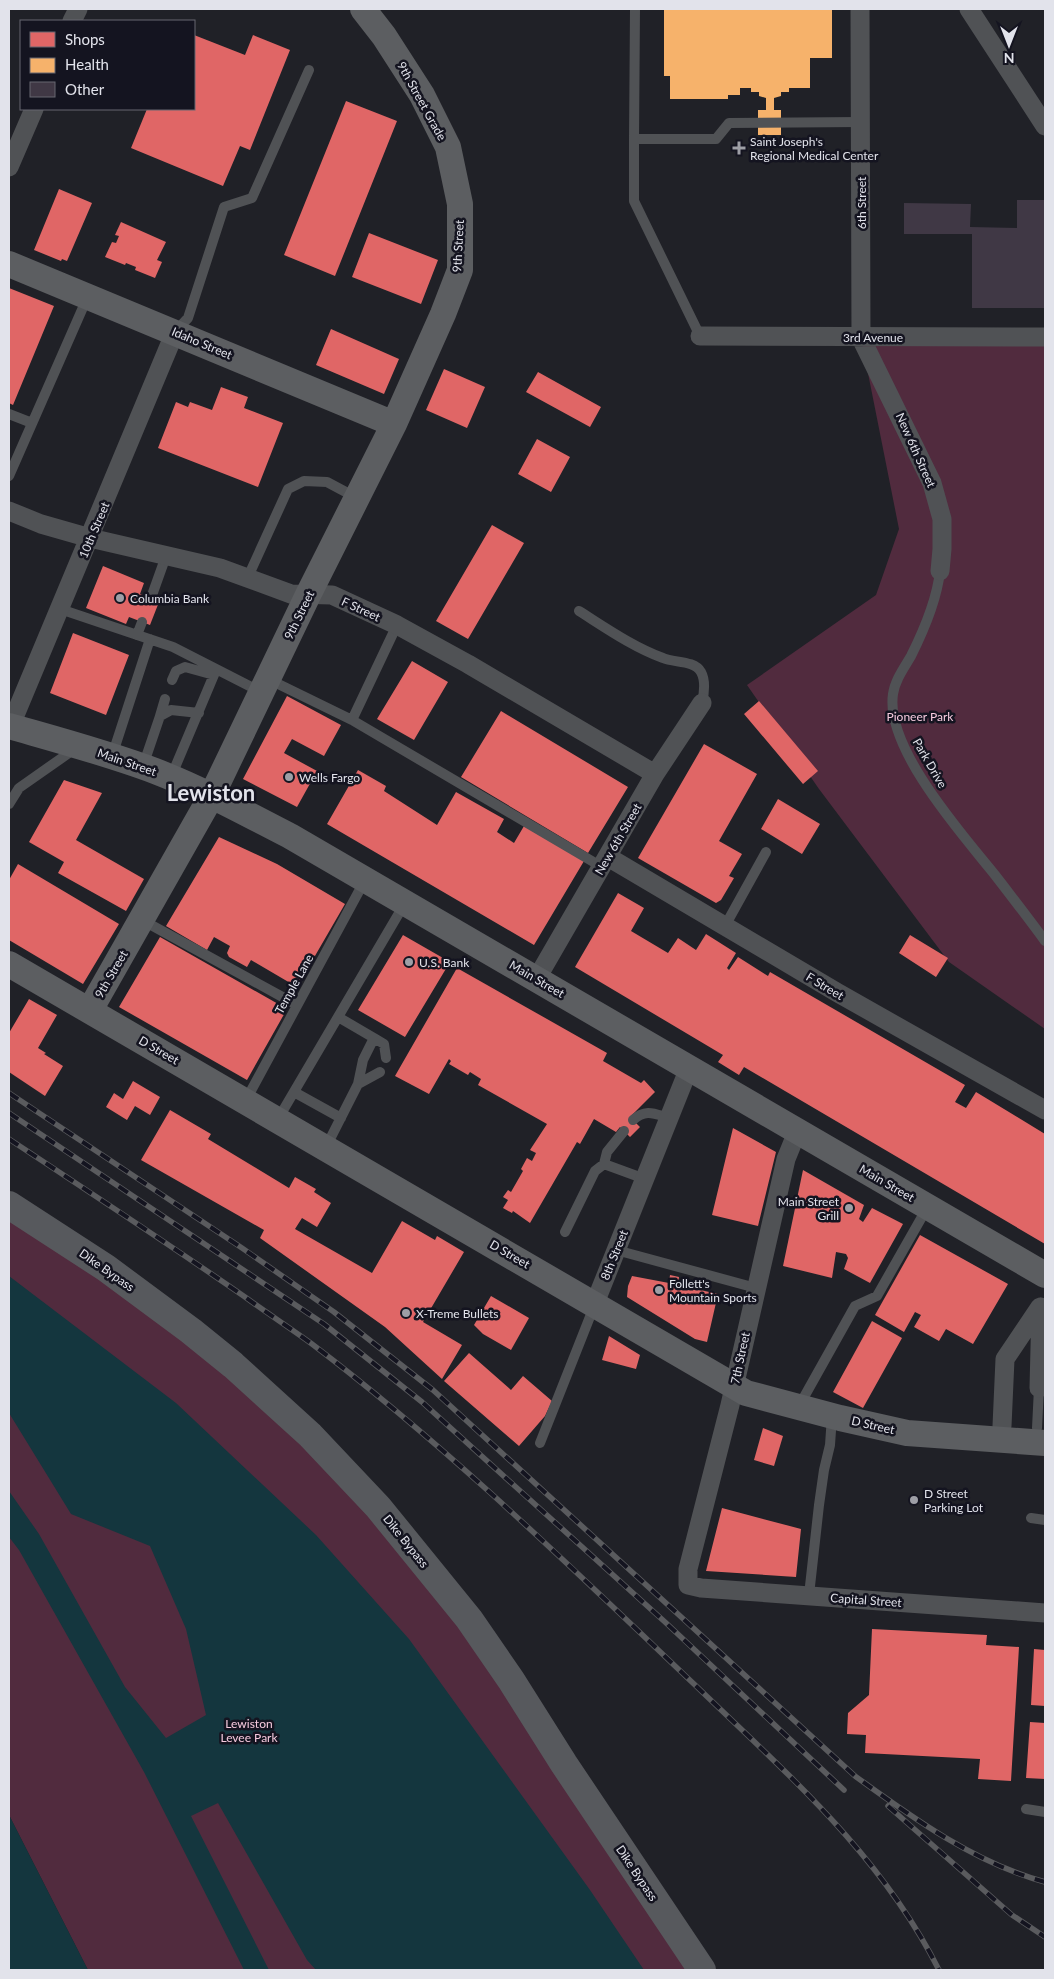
<svg xmlns="http://www.w3.org/2000/svg" width="1054" height="1979" font-family="Lato,sans-serif">
	<style>
		.green { fill: #512b3e }
		.water { fill: #14363e }
		.shops { fill: #e06666 }
		.health { fill: #f6b26b }
		.building { fill: #403845 }
		.lines { fill: none; stroke-linecap: round; stroke-linejoin: round }
		.lane { stroke: #505255; stroke-width: 10 }
		.street { stroke: #505255; stroke-width: 19 }
		.secondary { stroke: #5c5e61; stroke-width: 26 }
		.highway { stroke: #57595d; stroke-width: 28 }
		.rail-casing { stroke: #5a5b5e; stroke-width: 5.5 }
		.rail { stroke: #141420; stroke-width: 4; stroke-dasharray: 11; stroke-linecap: butt }
		.poi-dot { fill: #9e9fa6; stroke: #141420; stroke-width: 2 }
		.labels { text-anchor: middle; dominant-baseline: central; stroke-width: 5; stroke-linejoin: round; paint-order: stroke }
		.street-label { font-size: 12px; fill: #e2e3eb; stroke: #141420 }
		.poi-label { font-size: 12px; fill: #e2e3eb; stroke: #141420; text-anchor: start }
		.park-label { font-size: 12px; fill: #f6cade; stroke: #141420 }
		.town-label { font-size: 22px; font-weight: bold; fill: #e2e3eb; stroke: #141420 }
	</style>
	<rect width="100%" height="100%" fill="#202127"/>
	<path class="green" d="M1045,337V1029L949,962L819,789L747,685L876,595L899,529L861,338Z
		M9,1205L153,1302L412,1547L690,1970H88L9,1815Z"/>
	<path class="water" d="M9,1276L176,1403L316,1535L409,1639L590,1890L644,1970H316L307,1960L218,1803L191,1816L269,1970H244L144,1772L19,1550L9,1537V1491L39,1534L125,1687L166,1738L206,1715L186,1629L150,1546L71,1514L9,1413Z
		M9,1815L88,1970H9Z"/>
	<path class="shops" d="M194,35L245,55L253,35L290,50L250,150L240,146L223,186L131,148L147,109H194Z
		M346,101L397,121L335,276L284,255Z
		M59,189L92,203L67,261L62,259L61,261L34,250Z
		M121,222L166,242L157,260L162,262L155,278L135,270L136,267L126,263L125,265L105,257L112,242L116,243L119,236L115,235Z
		M369,233L438,260L421,304L352,277Z
		M9,288L54,306L13,405L9,403Z
		M331,329L399,359L384,394L316,365Z
		M444,369L485,387L467,428L426,410Z
		M538,372L601,407L590,427L526,392Z
		M221,387L248,397L244,408L283,423L258,487L158,448L176,402L188,407L190,402L212,410Z
		M537,439L570,457L551,492L518,474Z
		M492,525L524,543L468,639L436,621Z
		M103,566L144,583L140,594L159,602L150,625L129,617L126,624L86,608Z
		M73,633L129,655L106,715L50,693Z
		M412,661L448,682L414,740L377,719Z
		M287,696L341,725L324,756L292,739L284,753L317,771L297,807L243,779Z
		M759,701L818,771L803,784L744,714Z
		M501,711L628,787L588,853L461,777Z
		M704,744L757,774L719,841L742,854L729,876L734,878L721,900L716,903L638,858Z
		M358,770L386,786L384,791L437,825L456,792L504,819L497,832L514,843L524,826L584,861L534,945L327,824Z
		M64,780L102,793L76,840L144,879L126,911L58,873L64,862L29,842Z
		M778,799L820,824L802,854L761,829Z
		M219,837L277,864L345,904L297,987L251,960L247,967L229,957L227,953L230,946L214,937L207,950L166,926Z
		M18,864L119,924L83,984L9,940V880Z
		M618,893L644,908L631,931L668,953L678,938L696,950L706,934L736,953L727,968L729,970L738,957L768,976L770,972L965,1085L955,1102L966,1108L976,1092L1045,1134V1244L744,1067L739,1075L718,1062L723,1055L575,967Z
		M403,935L450,962L405,1037L358,1010Z
		M910,935L948,958L936,977L899,953Z
		M160,937L287,1009L247,1080L119,1007Z
		M457,968L607,1053L603,1061L641,1083L644,1080L655,1092L630,1117L640,1127L630,1137L620,1127L616,1132L594,1119L580,1144L577,1142L530,1223L513,1211L512,1213L503,1208L508,1200L503,1197L508,1190L511,1192L523,1171L521,1169L527,1158L532,1161L536,1153L530,1150L547,1124L478,1085L481,1079L470,1072L468,1075L449,1064L451,1061L449,1059L429,1094L395,1076Z
		M29,999L57,1015L38,1048L46,1053L44,1054L63,1066L45,1096L9,1072V1033Z
		M133,1081L160,1097L150,1115L135,1106L127,1120L106,1107L114,1093L123,1099Z
		M170,1110L211,1134L208,1139L289,1188L295,1177L316,1189L314,1192L331,1203L317,1227L302,1218L295,1229L372,1273L402,1221L435,1240L437,1236L464,1252L423,1322L462,1345L442,1379L385,1327L260,1238L264,1230L141,1160Z
		M733,1128L776,1152L758,1226L712,1215Z
		M803,1170L864,1205L859,1219L863,1222L872,1208L903,1224L870,1283L844,1269L848,1258L846,1254L836,1252L832,1278L783,1266Z
		M920,1235L1008,1284L973,1344L946,1329L939,1341L914,1327L921,1315L915,1312L904,1332L875,1315Z
		M670,1275L679,1277L678,1285L718,1294L707,1342L695,1339L627,1297L628,1286L632,1276L669,1283Z
		M491,1296L529,1318L511,1350L483,1334L474,1325Z
		M872,1321L902,1338L863,1408L833,1392Z
		M609,1336L640,1355L636,1369L602,1360Z
		M469,1353L511,1390L523,1376L552,1401L545,1416L519,1446L444,1381Z
		M763,1428L783,1436L774,1466L754,1460Z
		M722,1508L801,1529L796,1577L706,1571Z
		M872,1629L987,1635L986,1645L1019,1647L1011,1781L978,1779L980,1759L865,1753L866,1735L847,1734L848,1713L869,1695Z
		M1034,1649L1045,1650V1706L1031,1705Z
		M1030,1722L1045,1723V1779L1026,1778Z"/>
	<path class="health" d="M664,9H832V58H810V88H789V92H781V96L774,98V110H781V135H758V110H766V98L759,96V92H751V88H740V95H728V99H670V76H664Z"/>
	<path class="building" d="M1017,200H1045V308H972V234H904V203L971,204L970,227L1017,228Z"/>
	<g class="lines">
		<path class="lane" d="M634,139L635,9
			M175,332L188,318L224,207L252,198L309,70
			M700,336L634,201V139H716L729,123L861,122
			M9,414L32,423
			M9,476L88,296
			M940,571C937,600 924,630 911,656C904,668 895,680 893,694C885,748 962,834 995,875C1012,897 1029,919 1045,941
			M247,579L288,489L304,481L327,482L357,498
			M151,598L166,556
			M60,609L173,647L261,692
			M579,611C606,628 633,647 663,658C674,663 694,660 701,672C706,681 704,694 702,703
			M137,635L142,622
			M268,679L352,720L602,867
			M172,680L176,671L185,667L214,675
			M160,716L165,699
			M352,720L397,625
			M112,756L150,639
			M143,766L160,716L171,710L199,713
			M171,777L216,670
			M9,804L19,788L76,748
			M142,920L297,1005
			M725,926L766,852
			M374,1038L384,1044L386,1058
			M358,1084L380,1072
			M294,1092L341,1118
			M246,1100L365,880
			M278,1119L405,903
			M633,1120C646,1108 655,1114 669,1118
			M326,1147L358,1084L363,1060L374,1038L338,1017
			M604,1164L607,1152L624,1131
			M565,1232L595,1171L604,1164L645,1179
			M616,1250L756,1288
			M799,1406L855,1306L877,1296L927,1208
			M1037,1428L1039,1388
			M540,1443L595,1304
			M1031,1518L1045,1520
			M809,1595L819,1505L824,1470L830,1445L832,1416
			M1026,1809L1045,1812"/>
		<path class="street" d="M860,9L861,338L932,483L942,519V549L940,571
			M969,9L1045,126
			M72,21L78,9
			M9,167L34,109
			M700,336L1045,337
			M9,511L41,524L90,538L220,568L291,594L332,595L397,625L468,664L655,774
			M10,727L175,332
			M608,857L838,993L1045,1110
			M537,978L655,774L702,703
			M797,1132L786,1159L730,1405L688,1569V1585L701,1588L1045,1613
			M595,1303L689,1068
			M1039,1388L1041,1307
			M1002,1426L1005,1359L1040,1307"/>
		<path class="secondary" d="M9,264L394,424
			M9,726C58,740 107,753 155,771C202,789 245,813 290,836L1045,1275
			M9,964L746,1393L840,1418L907,1433L1045,1443
			M90,1010L212,795L308,595L394,424L443,314L460,270V204L448,147L422,95L384,36L363,9"/>
		<path class="highway" d="M9,1205L106,1268L191,1331L233,1365L310,1435L378,1507L469,1619L511,1680L564,1764L702,1970"/>
		<defs>
			<path id="rail" d="M9,1093L242,1248L334,1312L433,1390L855,1776C913,1818 975,1863 1045,1882
				M9,1113L324,1324L422,1402L665,1622L844,1790
				M9,1139C88,1191 167,1243 245,1297C267,1313 290,1328 312,1344C448,1447 571,1567 694,1684C786,1773 880,1853 939,1970
				M888,1806L1012,1915L1045,1937"/>
		</defs>
		<use href="#rail" class="rail-casing"/>
		<use href="#rail" class="rail"/>
	</g>
	<g class="poi-dot">
		<path d="M736.5 140.5h5v5h5v5h-5v5h-5v-5h-5v-5h5z"/>
		<circle cx="120" cy="598" r="5"/>
		<circle cx="289" cy="777" r="5"/>
		<circle cx="409" cy="962" r="5"/>
		<circle cx="849" cy="1208" r="5"/>
		<circle cx="659" cy="1290" r="5"/>
		<circle cx="406" cy="1313" r="5"/>
		<circle cx="914" cy="1500" r="5"/>
	</g>
	<g class="labels">
		<g class="street-label">
			<text transform="translate(422 101) rotate(61)">9th Street Grade</text>
			<text transform="translate(861 203) rotate(-90)">6th Street</text>
			<text transform="translate(458 246) rotate(-87)">9th Street</text>
			<text x="873" y="337">3rd Avenue</text>
			<text transform="translate(202 343) rotate(23)">Idaho Street</text>
			<text transform="translate(916 450) rotate(66)">New 6th Street</text>
			<text transform="translate(94 530) rotate(-67)">10th Street</text>
			<text transform="translate(361 609) rotate(25)">F Street</text>
			<text transform="translate(299 615) rotate(-64)">9th Street</text>
			<text transform="translate(127 762) rotate(19)">Main Street</text>
			<text transform="translate(930 763) rotate(60)">Park Drive</text>
			<text transform="translate(618 839) rotate(-60)">New 6th Street</text>
			<text transform="translate(111 974) rotate(-60)">9th Street</text>
			<text transform="translate(537 979) rotate(30)">Main Street</text>
			<text transform="translate(294 984) rotate(-61)">Temple Lane</text>
			<text transform="translate(825 986) rotate(31)">F Street</text>
			<text transform="translate(159 1050) rotate(30)">D Street</text>
			<text transform="translate(887 1183) rotate(30)">Main Street</text>
			<text transform="translate(510 1254) rotate(30)">D Street</text>
			<text transform="translate(614 1255) rotate(-68)">8th Street</text>
			<text transform="translate(107 1270) rotate(35)">Dike Bypass</text>
			<text transform="translate(740 1358) rotate(-78)">7th Street</text>
			<text transform="translate(873 1425) rotate(13)">D Street</text>
			<text transform="translate(406 1541) rotate(51)">Dike Bypass</text>
			<text transform="translate(866 1600) rotate(4)">Capital Street</text>
			<text transform="translate(637 1873) rotate(56)">Dike Bypass</text>
		</g>
		<g class="poi-label">
			<text x="750" y="141">Saint Joseph's<tspan x="750" dy="14">Regional Medical Center</tspan></text>
			<text x="130" y="598">Columbia Bank</text>
			<text x="299" y="777">Wells Fargo</text>
			<text x="419" y="962">U.S. Bank</text>
			<text x="839" y="1201" text-anchor="end">Main Street<tspan x="839" dy="14">Grill</tspan></text>
			<text x="669" y="1283">Follett's<tspan x="669" dy="14">Mountain Sports</tspan></text>
			<text x="416" y="1313">X-Treme Bullets</text>
			<text x="924" y="1493">D Street<tspan x="924" dy="14">Parking Lot</tspan></text>
		</g>
		<g class="park-label">
			<text x="920" y="716">Pioneer Park</text>
			<text x="249" y="1723">Lewiston<tspan x="249" dy="14">Levee Park</tspan></text>
		</g>
		<g class="town-label">
			<text x="211" y="792">Lewiston</text>
		</g>
	</g>
	<rect width="1054" height="1979" fill="none" stroke="#e2e3eb" stroke-width="20"/>
	<rect x="20" y="20" width="175" height="90" fill="#141420" stroke="#666771"/>
	<rect x="30" y="32" width="25" height="15" fill="#e06666" stroke="#666771"/>
	<text x="65" y="45" font-size="15" fill="#e2e3eb">Shops</text>
	<rect x="30" y="58" width="25" height="15" fill="#f6b26b" stroke="#666771"/>
	<text x="65" y="70" font-size="15" fill="#e2e3eb">Health</text>
	<rect x="30" y="82" width="25" height="15" fill="#403845" stroke="#666771"/>
	<text x="65" y="95" font-size="15" fill="#e2e3eb">Other</text>
	<g transform="translate(1009 45) rotate(180)" stroke="#141420" stroke-width="4" paint-order="stroke">
	<path d="M0-4L9 19L0 12L-9 19Z" fill="#e2e3eb"/>
	<text y="-8" font-size="14" font-weight="bold" text-anchor="middle" fill="#e2e3eb">N</text>
	</g>
</svg>
